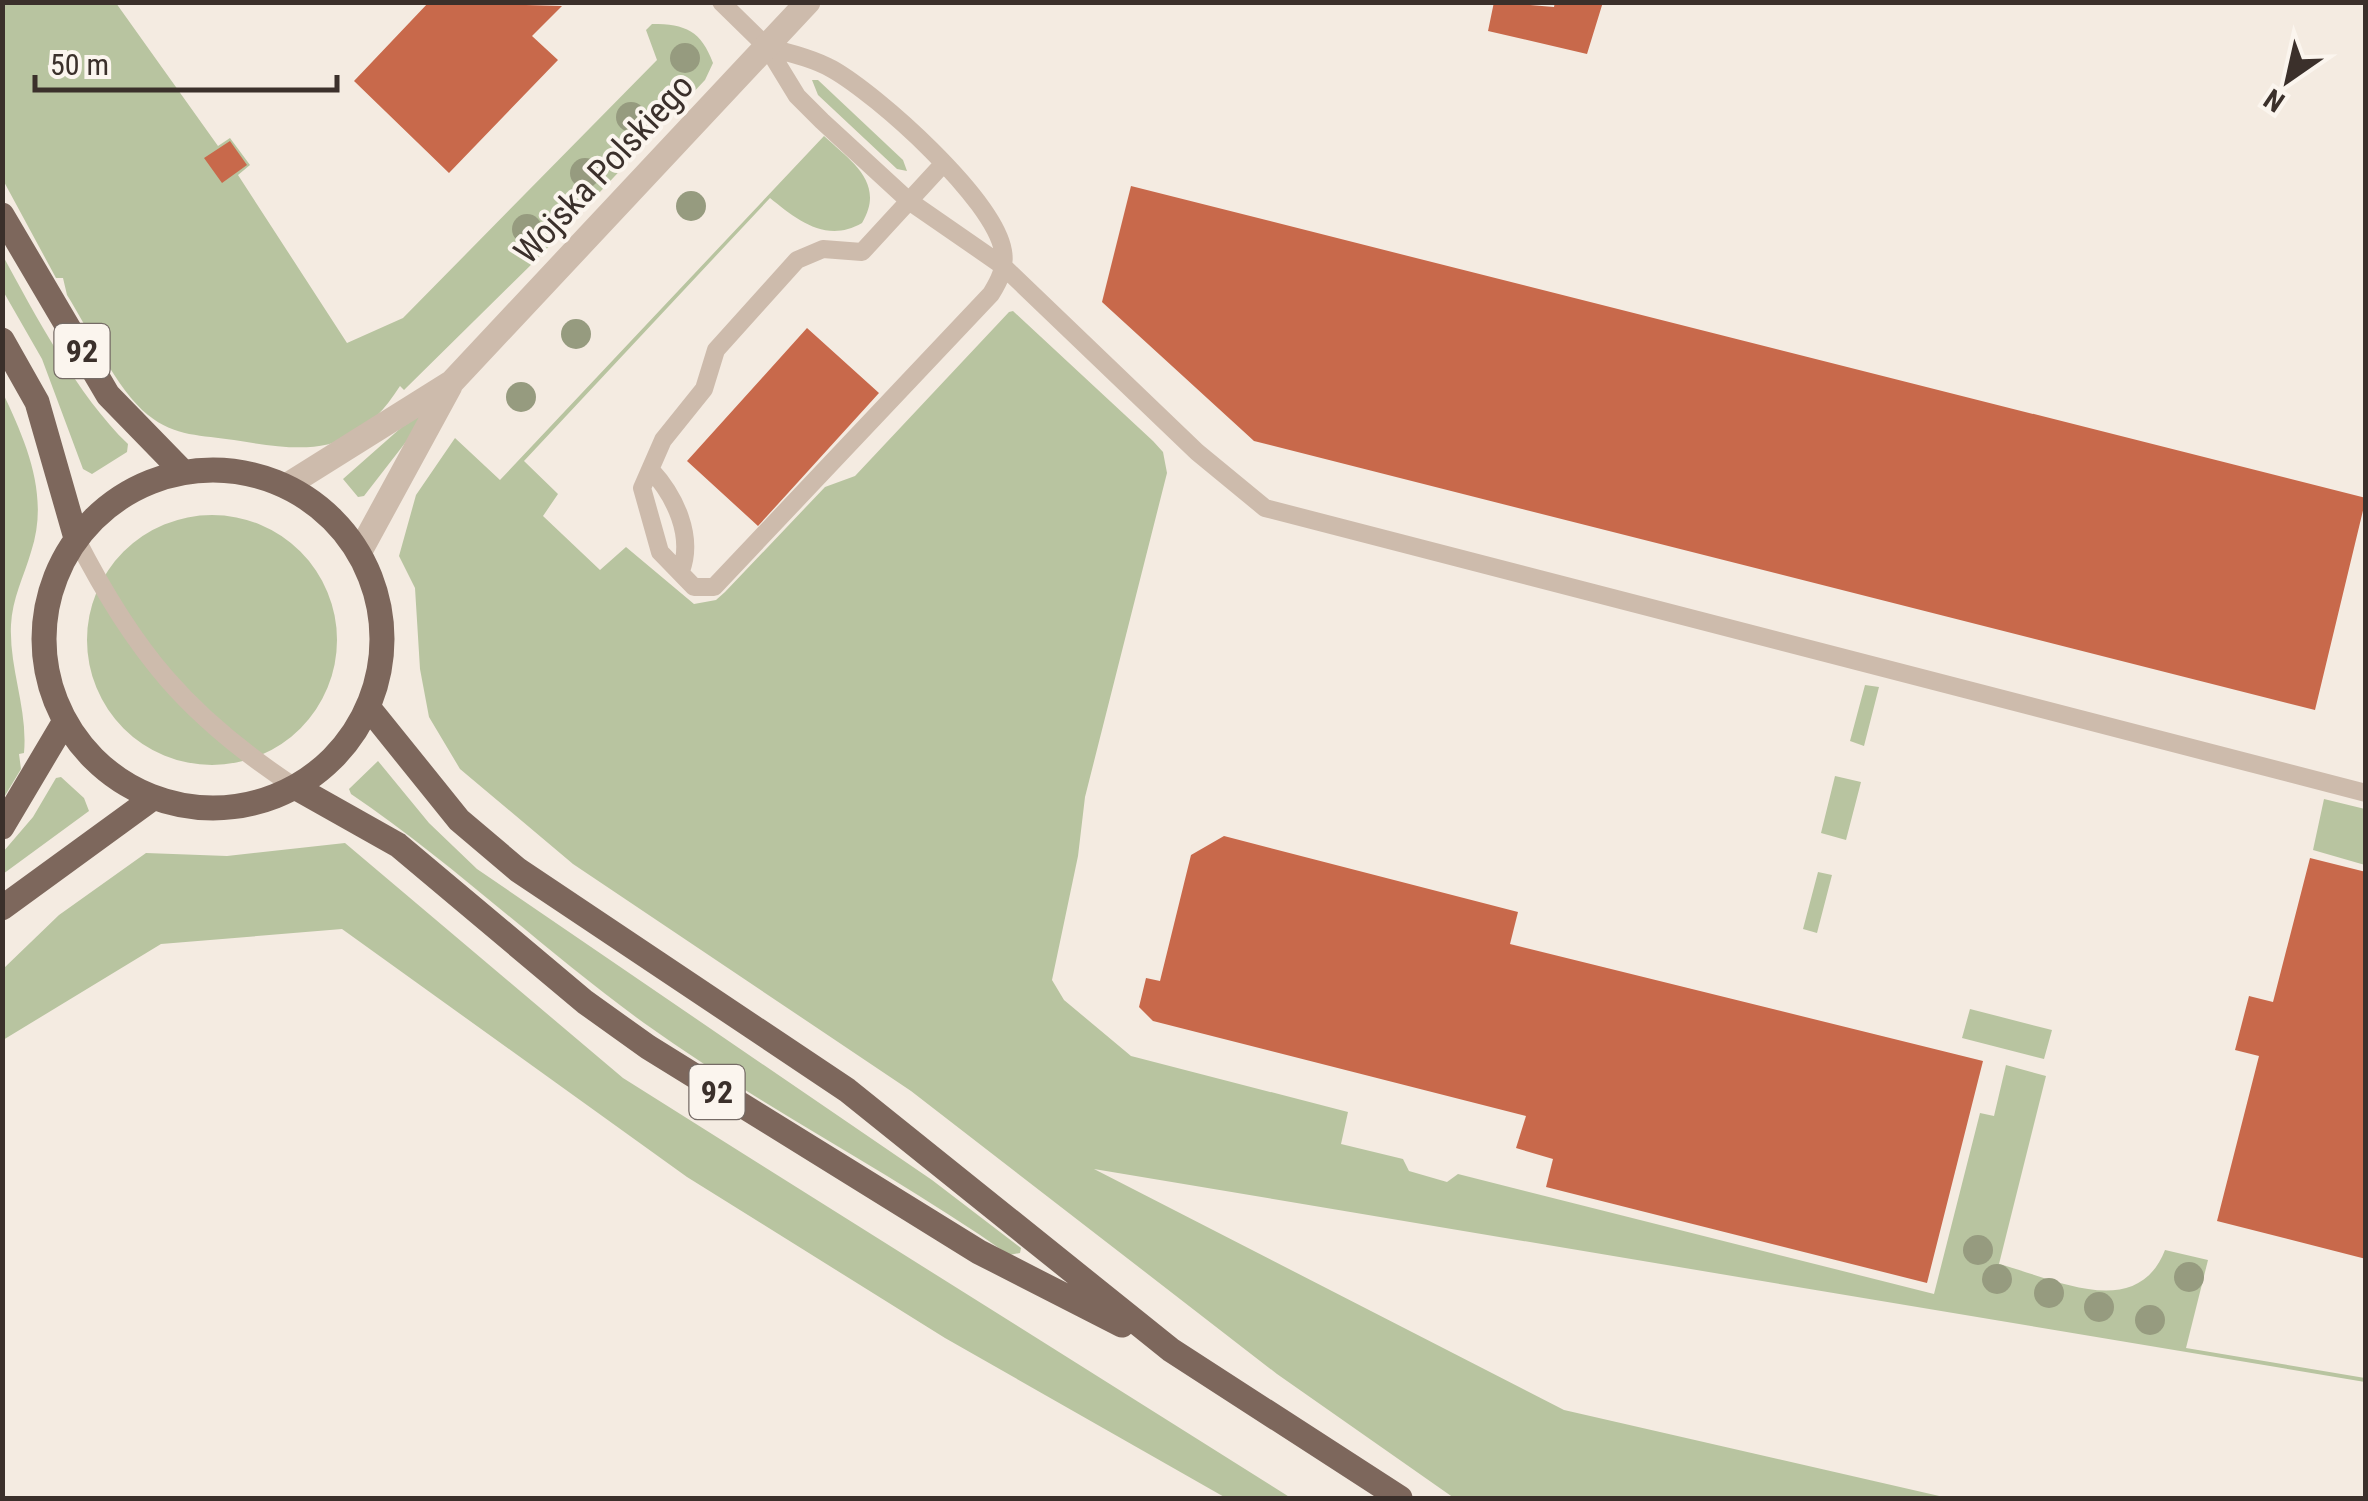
<svg xmlns="http://www.w3.org/2000/svg" width="2368" height="1501" font-family="'Roboto Condensed',sans-serif">
	<style>
		.green { fill: #b8c4a0 }
		.building { fill: #c8694b }
		.lines { fill: none; stroke-linecap: round; stroke-linejoin: round }
		.service { stroke: #cdbbac; stroke-width: 18 }
		.tertiary { stroke: #cdbbac; stroke-width: 25 }
		.primary { stroke: #7d675c; stroke-width: 25 }
		.tree { fill: #969b7f }
		.labels { text-anchor: middle; dominant-baseline: central; stroke-width: 8; stroke-linejoin: round; paint-order: stroke }
		.shield { fill: #fbf5ee; stroke: #756b66; stroke-width: 2.5 }
		.shield-label { font-size: 32px; font-weight: bold; fill: #3b302b }
		.street-label { font-size: 35px; fill: #3b302b; stroke: #fbf5ee }
	</style>
	<rect width="100%" height="100%" fill="#f4ebe1"/>
	<path class="green" d="M3,3H116L218,146L230,138L250,165L238,175L347,343L403,318L657,60L646,30L652,24C686,24 701,31 713,63L705,80L538,258L404,390L400,386C354,458 308,452 234,440C202,435 175,437 148,415C117,390 89,330 67,295L63,278H56L3,180Z
		M812,80H818L903,160L907,171L897,169L818,95Z
		M824,136C851,161 886,183 862,223C826,244 796,219 770,198L524,461L558,494L543,516L600,570L626,547L694,604L716,600L725,592L825,487L855,476L1009,312L1013,311L1153,441L1163,452L1167,473L1085,797L1078,856L1052,980L1064,1000L1131,1056L1348,1112L1341,1144L1403,1159L1409,1171L1447,1182L1458,1174L1934,1294L1980,1113L1994,1116L2006,1065L2046,1076L1999,1264C2055,1279 2137,1322 2165,1250L2208,1260L2186,1348L2365,1378V1382L1094,1169L1564,1410L1948,1498H1454L1277,1374L911,1091L573,864L460,769L429,717L420,669L415,588L399,556L416,495L455,438L500,480Z
		M2,254C35,315 78,396 128,444L127,452L92,474L83,469L42,359L3,291Z
		M2,391C26,442 50,495 31,552C24,576 12,599 11,625C9,669 28,709 24,753L19,754L21,769L3,799Z
		M420,411L426,416L364,496L358,497L343,479Z
		M87 640a125 125 0 1 1 250 0a125 125 0 1 1-250 0Z
		M1865,685L1879,687L1864,746L1850,741Z
		M378,761L429,823L477,869L932,1180L1021,1248L1020,1253L1009,1255C891,1172 761,1107 644,1023C543,950 453,863 351,794L349,789Z
		M1835,776L1861,782L1846,840L1821,833Z
		M61,777L84,798L89,811L3,874V852L33,817L56,778Z
		M2324,799L2365,809V865L2313,850Z
		M345,843L623,1078L1291,1498H1226L945,1338L687,1177L342,929L161,944L3,1040V969L59,915L146,853L227,856Z
		M1818,872L1832,875L1817,933L1803,929Z
		M1970,1009L2052,1030L2044,1059L1962,1038Z"/>
	<path class="building" d="M429,2L562,6L532,36L558,60L449,173L354,81Z
		M1494,2L1554,7L1555,2H1603L1587,54L1488,31Z
		M230,141L247,165L222,183L204,158Z
		M1131,186L2366,498L2315,710L1254,441L1102,302Z
		M807,328L879,393L758,526L687,461Z
		M1224,836L1518,912L1510,944L1983,1061L1927,1283L1546,1187L1553,1159L1516,1148L1526,1116L1153,1021L1139,1007L1146,978L1160,981L1191,855Z
		M2310,858L2366,872V1259L2217,1221L2259,1056L2235,1050L2249,996L2273,1002Z"/>
	<g class="lines">
		<path class="service" d="M721,2L767,47L797,96L822,121L909,201L1003,266L1197,452L1265,508L2366,793
			M767,47C789,53 812,58 832,69C878,95 994,199 1003,251C1006,268 999,281 991,294L714,587H694L660,552L642,488L663,440L704,389L716,350L797,260L823,249L862,252L943,164
			M651,470C675,496 694,536 681,571
			M76,538C134,652 188,717 295,787"/>
		<path class="tertiary" d="M286,486L452,382L808,2
			M359,553L450,386"/>
		<path class="primary" d="M2,215L108,395L183,472
			M2,340L37,402L76,538
			M44 639a169 169 0 1 1 338 0a169 169 0 1 1-338 0Z
			M368,707L459,820L518,870L847,1090L1171,1350L1400,1498
			M295,787L398,845L585,1002L648,1047L979,1252L1122,1325
			M2,827L65,721
			M2,908L153,798"/>
	</g>
	<g class="tree">
		<circle cx="685" cy="58" r="15"/>
		<circle cx="631" cy="117" r="15"/>
		<circle cx="585" cy="173" r="15"/>
		<circle cx="691" cy="206" r="15"/>
		<circle cx="527" cy="229" r="15"/>
		<circle cx="576" cy="334" r="15"/>
		<circle cx="521" cy="397" r="15"/>
		<circle cx="1978" cy="1250" r="15"/>
		<circle cx="2189" cy="1277" r="15"/>
		<circle cx="1997" cy="1279" r="15"/>
		<circle cx="2049" cy="1293" r="15"/>
		<circle cx="2099" cy="1307" r="15"/>
		<circle cx="2150" cy="1320" r="15"/>
	</g>
	<g class="labels">
		<g class="shield">
			<rect x="54.5" y="324" width="55" height="54" rx="8"/>
			<rect x="689.5" y="1065" width="55" height="54" rx="8"/>
		</g>
		<g class="shield-label">
			<text x="82" y="351">92</text>
			<text x="717" y="1092">92</text>
		</g>
		<g class="street-label">
			<text transform="translate(604 169) rotate(-47)">Wojska Polskiego</text>
		</g>
	</g>
	<rect width="2368" height="1501" fill="none" stroke="#3b302b" stroke-width="10"/>
	<g transform="translate(2288 80) rotate(214)" stroke="#fbf5ee" stroke-width="8" paint-order="stroke">
	<path d="M0-8L18 38L0 25L-18 38Z" fill="#3b302b"/>
	<text y="-15" font-size="28" font-weight="bold" text-anchor="middle" fill="#3b302b">N</text>
	</g>
	<path d="M35 75v15h302v-15" fill="none" stroke="#3b302b" stroke-width="5"/>
	<text x="50" y="75" font-size="30" fill="#3b302b" stroke="#fbf5ee" stroke-width="8" paint-order="stroke">50 m</text>
</svg>
